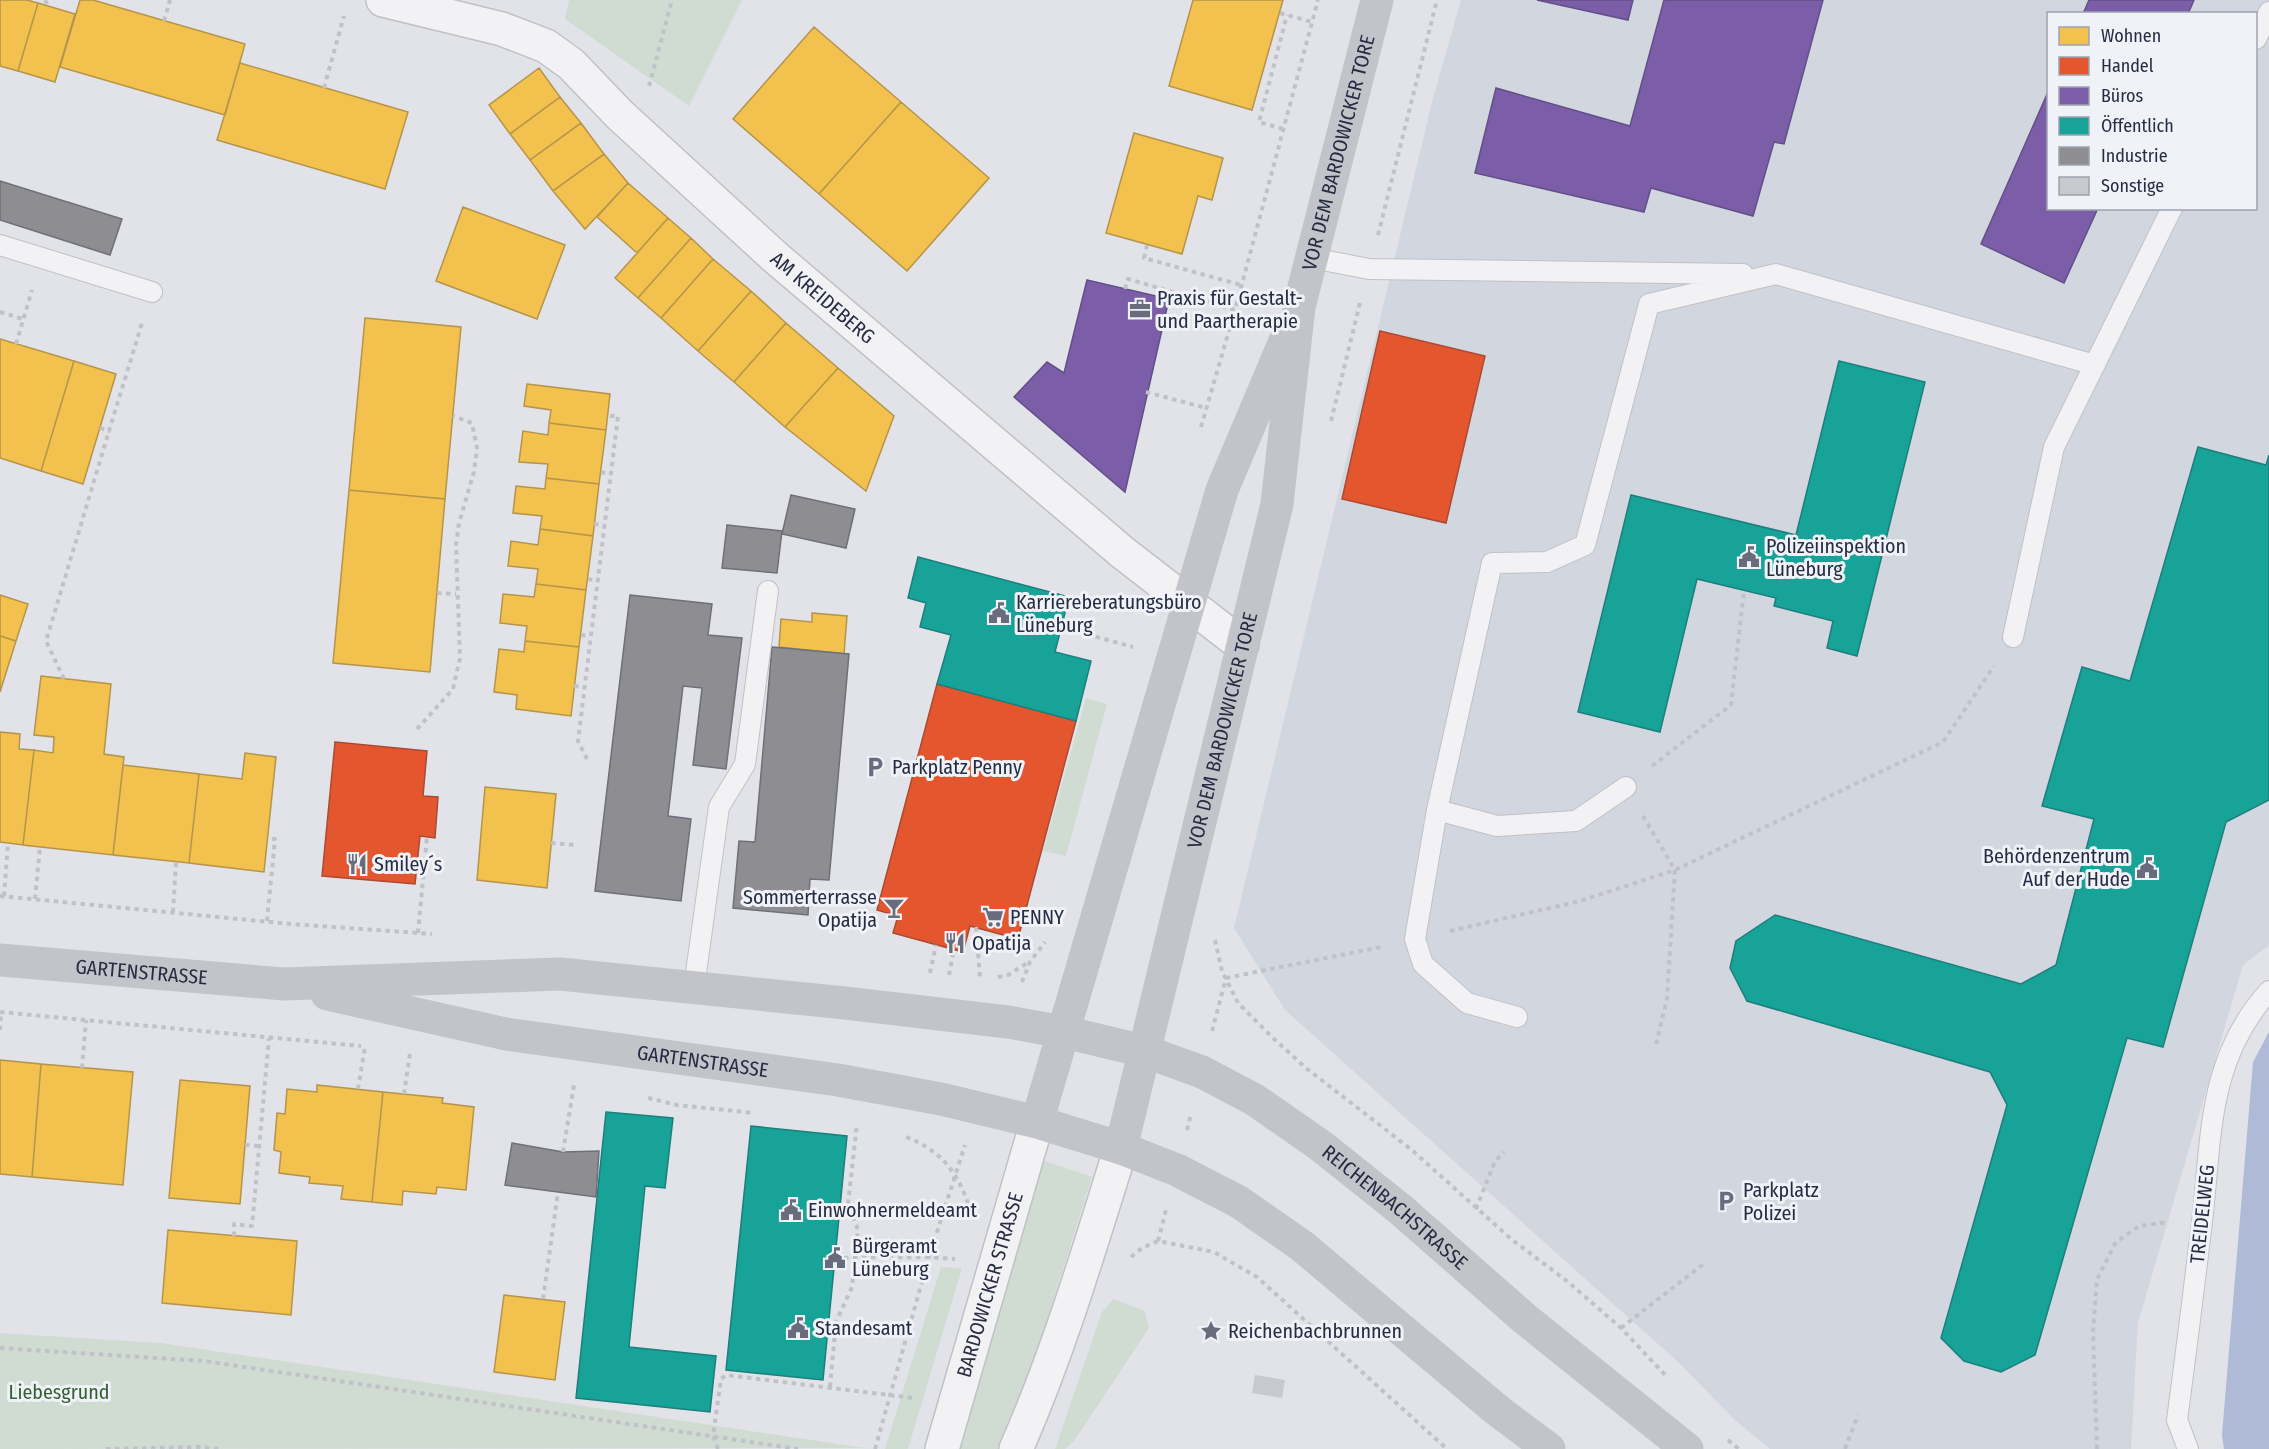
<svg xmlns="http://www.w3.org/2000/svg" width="2269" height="1449" font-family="'Fira Sans Condensed',sans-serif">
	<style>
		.built { fill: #d2d6de; fill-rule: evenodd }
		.green { fill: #d0dbd2 }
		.water { fill: #aebad6 }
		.homes { fill: #f2c14e; stroke: #b5944b; stroke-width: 1.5 }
		.shops { fill: #e4572e; stroke: #ab4a34; stroke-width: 1.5 }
		.offices { fill: #7b5ea7; stroke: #624f89; stroke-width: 1.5 }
		.public { fill: #17a398; stroke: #1c7f7e; stroke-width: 1.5 }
		.industry { fill: #8d8d92; stroke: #6e707a; stroke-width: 1.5 }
		.building { fill: #c8c9cf }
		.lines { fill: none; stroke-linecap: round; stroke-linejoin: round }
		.service-casing { stroke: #c0c1c6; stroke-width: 22 }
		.minor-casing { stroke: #c0c1c6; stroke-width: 36 }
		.path { stroke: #c1c2c8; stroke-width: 4; stroke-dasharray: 4.5 4.5; stroke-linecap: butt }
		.service { stroke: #f2f2f4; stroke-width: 20 }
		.minor { stroke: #f2f2f4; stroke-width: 33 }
		.secondary { stroke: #c3c4ca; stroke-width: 33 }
		.labels { text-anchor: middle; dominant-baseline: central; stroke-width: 6; stroke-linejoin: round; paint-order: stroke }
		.street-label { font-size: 20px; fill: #272c43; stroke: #eff2f7 }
		.poi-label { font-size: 20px; fill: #272c43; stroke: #eff2f7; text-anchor: start }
		.park-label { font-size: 20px; fill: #346033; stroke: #eff2f7 }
	</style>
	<rect width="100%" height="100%" fill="#e2e3e8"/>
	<path class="built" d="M1461,0H2269V945L2243,965L2138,1323L2131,1449H1770L1735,1420L1677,1361L1285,1010L1234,928L1433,98ZM2048,14H2256V208H2048Z"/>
	<path class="green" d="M569,0H742L689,106L565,19Z
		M1086,698L1107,704L1066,856L1043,851Z
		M1042,1160L1092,1177L1020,1406L1001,1449H955Z
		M941,1267L962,1268L908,1449H885Z
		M1113,1299L1145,1311L1149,1328L1074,1441L1065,1449H1055L1102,1312Z
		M0,1333L161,1343L865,1448L0,1449Z"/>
	<path class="water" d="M2269,1032V1449H2224L2222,1435L2253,1062Z"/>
	<path class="homes" d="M0,0H27L38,3L18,71L0,66Z
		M80,0H93L245,44L225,115L60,67Z
		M1193,0H1283L1252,110L1169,86Z
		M38,3L75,14L55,82L18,71Z
		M814,27L901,102L819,194L733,119Z
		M240,63L408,112L385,189L217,140Z
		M539,68L560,97L510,134L489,105Z
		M560,97L581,123L530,160L510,134Z
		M901,102L989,178L907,271L819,194Z
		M581,123L604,154L553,191L530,160Z
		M1134,133L1223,158L1212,200L1198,196L1182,254L1106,233Z
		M604,154L628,183L585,229L553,191Z
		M628,183L668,218L637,253L597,217Z
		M463,207L565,245L537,319L436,281Z
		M668,218L691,238L638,298L615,278Z
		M691,238L713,259L661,318L638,298Z
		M713,259L751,291L698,351L661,318Z
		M751,291L786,323L734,382L698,351Z
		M365,318L461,327L445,499L349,490Z
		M786,323L838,368L785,427L734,382Z
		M0,339L74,361L41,471L0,458Z
		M74,361L116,374L83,484L41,471Z
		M838,368L894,416L866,491L785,427Z
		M527,384L610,394L606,430L549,423L551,410L524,406Z
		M549,423L606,430L599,484L546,478L548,464L519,462L523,431L548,435Z
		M546,478L599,484L593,536L540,529L542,516L513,513L516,486L545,489Z
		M349,490L445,499L430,672L333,663Z
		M540,529L593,536L586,590L536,584L538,569L508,566L511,541L538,545Z
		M536,584L586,590L579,647L525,641L527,626L500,623L503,594L534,597Z
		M0,595L28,604L16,641L0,636Z
		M812,613L847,616L844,654L779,647L781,619L812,622Z
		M0,636L16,641L0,692Z
		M525,641L579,647L571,716L516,709L517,695L494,692L499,649L524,652Z
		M41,676L111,684L104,754L124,757L113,855L23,845L34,750L53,753L54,737L34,735Z
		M0,732L20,734L19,749L34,750L23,845L0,842Z
		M245,753L276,757L264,872L189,863L199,774L242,779Z
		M123,765L199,774L189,863L113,855Z
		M485,787L556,794L547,888L477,880Z
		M0,1060L41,1064L32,1177L0,1174Z
		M41,1064L133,1072L123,1185L32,1177Z
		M180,1080L250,1086L240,1204L169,1198Z
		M317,1085L383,1092L372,1202L341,1199L343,1186L309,1183L310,1177L279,1173L281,1152L274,1150L277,1113L285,1114L287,1089L317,1092Z
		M383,1092L443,1098L442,1103L474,1107L466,1190L437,1187L436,1194L403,1191L402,1205L372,1202Z
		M168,1230L297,1241L291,1315L162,1303Z
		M504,1295L565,1302L555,1380L494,1372Z"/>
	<path class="shops" d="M1380,331L1485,356L1446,523L1342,499Z
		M937,684L1076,721L1018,939L970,926L963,952L893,933L898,916L877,910Z
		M335,742L427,751L423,796L438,797L435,838L420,836L415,884L322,876Z"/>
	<path class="offices" d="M1537,0H1633L1628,20Z
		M1664,0H1823L1784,144L1774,142L1753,216L1651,188L1644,212L1475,173L1496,88L1630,126Z
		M2089,0H2194L2188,14H2083Z
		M2048,92V208H2098L2064,283L1981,244Z
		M1087,280L1169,299L1125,492L1014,397L1047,362L1064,373Z"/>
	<path class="public" d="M1839,361L1925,382L1857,656L1827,648L1833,621L1774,606L1776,598L1697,579L1660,732L1578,712L1631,495L1796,535Z
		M2198,447L2266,465L2269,455V800L2226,822L2163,1047L2127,1038L2035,1355L2001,1372L1964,1361L1941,1338L2007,1105L1990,1072L1747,1001L1730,968L1736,941L1775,915L2021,984L2056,965L2094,819L2042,806L2082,667L2130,681Z
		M918,557L1069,597L1055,652L1091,661L1076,721L937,684L951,635L920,627L926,603L908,598Z
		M606,1112L673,1118L665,1188L645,1186L629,1347L716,1356L710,1412L576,1398Z
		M751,1126L847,1136L823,1380L726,1370Z"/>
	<path class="industry" d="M0,181L122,219L110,255L0,220Z
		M791,495L855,509L846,548L782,534Z
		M727,525L782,531L777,573L722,568Z
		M630,595L712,604L708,635L742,638L726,769L693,765L702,688L683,686L668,816L691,819L681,901L595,891Z
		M772,647L849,654L829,880L810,879L808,915L733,908L739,841L755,842Z
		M512,1143L563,1152L599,1151L596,1197L505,1185Z"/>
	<path class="building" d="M1255,1375L1285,1380L1282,1398L1252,1393Z"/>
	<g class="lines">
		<defs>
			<path id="service" d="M2256,39L2269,12
				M0,245L152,292
				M1312,258L1369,269L1743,274
				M2013,637L2054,447L2172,208
				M1437,810L1497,826L1576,821L1626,787
				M694,987L719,807L745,764L768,591
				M1517,1017L1467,1003L1423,964L1415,939L1437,810L1492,563L1547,562L1585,545L1649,304L1776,274L2095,365
				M2188,1449L2177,1420C2186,1354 2194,1288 2202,1222C2212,1136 2207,1060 2269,991"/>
			<g id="minor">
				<path id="s1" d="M383,0L502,29L546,46L571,64L620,115L775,257L1122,552L1242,645"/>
				<path id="s2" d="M942,1449L1037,1122"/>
				<path d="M1016,1449C1059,1352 1089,1249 1121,1148"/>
			</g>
		</defs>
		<use href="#service" class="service-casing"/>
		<use href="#minor" class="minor-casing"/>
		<path class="path" d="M45,0L48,6
			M1280,13L1312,22
			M164,21L170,0
			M649,86L672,0
			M324,88L344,16
			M1283,129L1259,122L1287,15
			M1378,235L1437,0
			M1147,245L1144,258L1241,285
			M1125,289L1128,279L1235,310
			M0,312L23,319
			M16,344L32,290
			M1146,392L1206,408
			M1331,421L1360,303
			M1201,427L1235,310L1318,0
			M100,428L109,431L142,323
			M601,472L610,474
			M594,524L604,525
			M588,579L597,581
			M437,593L456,594
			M1061,627L1133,647
			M581,635L590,636
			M64,679L46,641L109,431
			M574,686L584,687
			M417,729L453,689L460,658L456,545L459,523L474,472L477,448L472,423L453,416
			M587,759L578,741L618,416H607
			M1652,766L1731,705L1744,590
			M1643,816L1675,870L1667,999L1656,1044
			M551,843L576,845
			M0,896L291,924L432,934
			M4,896L8,843
			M35,899L40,847
			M173,912L176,862
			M267,921L275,839H268
			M976,927L980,978
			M1450,931L1580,901L1675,870L1943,742L1994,666
			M418,933L427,837
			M1215,940L1222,971L1238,1003L1272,1037L1306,1068L1412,1150L1511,1239L1567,1281L1621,1328L1667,1377
			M930,973L936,945
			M949,975L954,949
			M998,977L1008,975L1029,962
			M1226,978L1381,947
			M1022,982L1030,962L1045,942
			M0,1012L361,1046
			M0,1030L1,1012
			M1212,1031L1226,978
			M82,1068L86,1020
			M358,1089L365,1047
			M404,1094L410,1053
			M648,1098L677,1105L754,1113
			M1187,1130L1191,1114
			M906,1137C940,1150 957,1171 969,1206
			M245,1145L259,1146
			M563,1152L574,1085
			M1476,1209L1495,1161L1504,1152
			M234,1236V1224L252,1226L269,1038
			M1158,1241L1166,1210
			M1131,1257L1142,1248L1158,1241L1214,1252L1257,1277L1447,1449
			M835,1258L929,1257L955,1259
			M543,1299L558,1192
			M1621,1328L1706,1262
			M0,1348L204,1361L798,1449
			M830,1387L836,1322L852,1287L858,1230L848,1204L857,1124
			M1728,1440L1739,1449
			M106,1449L200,1447L221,1449
			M718,1449L713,1436L721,1379L726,1375L913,1398
			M875,1449L929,1257L965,1145
			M1845,1449L1858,1415
			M2097,1449L2093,1333L2097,1279L2116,1242L2139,1226L2169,1222"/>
		<use href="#service" class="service"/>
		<use href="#minor" class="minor"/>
		<g class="secondary">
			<path id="s3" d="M0,960L284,984L560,974L845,1003L1008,1022L1064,1032L1144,1051L1202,1072L1255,1100L1321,1146L1400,1209L1524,1318L1687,1449"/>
			<path id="s4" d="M327,994L506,1034L838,1080L941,1099L1037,1122L1121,1148L1177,1170L1239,1202L1302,1246L1497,1410L1549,1449"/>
			<path d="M1037,1122L1222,490L1285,341"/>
			<path id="s5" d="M1121,1148L1277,504L1299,307L1377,0"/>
		</g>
	</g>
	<defs>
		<symbol id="office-bare" viewBox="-9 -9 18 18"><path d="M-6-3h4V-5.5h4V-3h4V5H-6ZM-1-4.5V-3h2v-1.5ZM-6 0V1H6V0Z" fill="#686c7d" stroke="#eff2f7" stroke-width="2.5" paint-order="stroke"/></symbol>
		<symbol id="civic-bare" viewBox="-9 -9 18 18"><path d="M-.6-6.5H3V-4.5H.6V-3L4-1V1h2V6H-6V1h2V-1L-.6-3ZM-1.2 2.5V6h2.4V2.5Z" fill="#686c7d" stroke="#eff2f7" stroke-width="2.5" paint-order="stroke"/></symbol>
		<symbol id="parking-bare" viewBox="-9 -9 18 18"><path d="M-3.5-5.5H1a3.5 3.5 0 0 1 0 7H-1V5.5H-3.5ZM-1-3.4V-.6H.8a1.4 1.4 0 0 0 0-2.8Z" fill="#686c7d" stroke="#eff2f7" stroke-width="2.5" paint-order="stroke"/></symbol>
		<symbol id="restaurant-bare" viewBox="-9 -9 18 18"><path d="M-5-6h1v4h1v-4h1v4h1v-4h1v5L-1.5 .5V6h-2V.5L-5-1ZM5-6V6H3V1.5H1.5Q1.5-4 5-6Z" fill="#686c7d" stroke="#eff2f7" stroke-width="2.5" paint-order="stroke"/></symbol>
		<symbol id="bar-bare" viewBox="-9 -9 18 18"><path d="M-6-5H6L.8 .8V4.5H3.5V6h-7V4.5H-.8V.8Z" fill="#686c7d" stroke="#eff2f7" stroke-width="2.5" paint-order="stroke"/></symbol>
		<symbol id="supermarket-bare" viewBox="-9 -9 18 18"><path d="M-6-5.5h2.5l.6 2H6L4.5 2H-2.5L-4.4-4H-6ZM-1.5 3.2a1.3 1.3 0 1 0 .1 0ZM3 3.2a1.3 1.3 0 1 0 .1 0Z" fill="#686c7d" stroke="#eff2f7" stroke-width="2.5" paint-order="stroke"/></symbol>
		<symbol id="sight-bare" viewBox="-9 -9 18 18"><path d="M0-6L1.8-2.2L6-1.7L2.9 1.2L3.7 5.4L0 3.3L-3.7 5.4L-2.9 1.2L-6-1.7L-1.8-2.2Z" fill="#686c7d" stroke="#eff2f7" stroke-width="2.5" paint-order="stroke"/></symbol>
	</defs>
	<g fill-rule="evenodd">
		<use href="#office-bare" x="1125" y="294" width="30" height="30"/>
		<use href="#civic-bare" x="1734" y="542" width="30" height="30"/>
		<use href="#civic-bare" x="984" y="598" width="30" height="30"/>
		<use href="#parking-bare" x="860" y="752" width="30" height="30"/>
		<use href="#restaurant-bare" x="342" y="849" width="30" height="30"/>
		<use href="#civic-bare" x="2132" y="853" width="30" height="30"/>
		<use href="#bar-bare" x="879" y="893" width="30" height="30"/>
		<use href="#supermarket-bare" x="978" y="902" width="30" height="30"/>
		<use href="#restaurant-bare" x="940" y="928" width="30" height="30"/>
		<use href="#parking-bare" x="1711" y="1186" width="30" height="30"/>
		<use href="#civic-bare" x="776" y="1195" width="30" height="30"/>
		<use href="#civic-bare" x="820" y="1243" width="30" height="30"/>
		<use href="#civic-bare" x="783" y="1313" width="30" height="30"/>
		<use href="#sight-bare" x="1196" y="1316" width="30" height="30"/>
	</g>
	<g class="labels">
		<g class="street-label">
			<text stroke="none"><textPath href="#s5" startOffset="1020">VOR DEM BARDOWICKER TORE</textPath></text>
			<text stroke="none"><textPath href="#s1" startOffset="544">AM KREIDEBERG</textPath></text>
			<text stroke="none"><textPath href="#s5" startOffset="430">VOR DEM BARDOWICKER TORE</textPath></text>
			<text stroke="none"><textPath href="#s3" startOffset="142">GARTENSTRASSE</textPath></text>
			<text stroke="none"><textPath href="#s4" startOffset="382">GARTENSTRASSE</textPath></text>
			<text stroke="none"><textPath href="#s3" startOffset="1449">REICHENBACHSTRASSE</textPath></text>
			<text transform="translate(2202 1214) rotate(-84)">TREIDELWEG</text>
			<text stroke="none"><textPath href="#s2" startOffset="171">BARDOWICKER STRASSE</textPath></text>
		</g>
		<g class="poi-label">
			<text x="1157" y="298">Praxis für Gestalt-<tspan x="1157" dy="23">und Paartherapie</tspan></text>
			<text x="1766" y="546">Polizeiinspektion<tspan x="1766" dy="23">Lüneburg</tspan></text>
			<text x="1016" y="602">Karriereberatungsbüro<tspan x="1016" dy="23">Lüneburg</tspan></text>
			<text x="892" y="767">Parkplatz Penny</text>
			<text x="2130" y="856" text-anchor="end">Behördenzentrum<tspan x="2130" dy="23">Auf der Hude</tspan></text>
			<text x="374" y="864">Smiley´s</text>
			<text x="877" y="897" text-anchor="end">Sommerterrasse<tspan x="877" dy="23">Opatija</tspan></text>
			<text x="1010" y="917">PENNY</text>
			<text x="972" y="943">Opatija</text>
			<text x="1743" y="1190">Parkplatz<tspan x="1743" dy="23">Polizei</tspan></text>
			<text x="808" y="1210">Einwohnermeldeamt</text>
			<text x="852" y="1246">Bürgeramt<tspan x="852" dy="23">Lüneburg</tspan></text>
			<text x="815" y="1328">Standesamt</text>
			<text x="1228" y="1331">Reichenbachbrunnen</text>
		</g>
		<g class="park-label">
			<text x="59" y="1392">Liebesgrund</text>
		</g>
	</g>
	<rect x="2047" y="12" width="210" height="198" fill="#eff2f7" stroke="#9fa3af" stroke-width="1.5"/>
	<rect x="2059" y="27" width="30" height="18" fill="#f2c14e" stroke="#9fa3af" stroke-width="1.5"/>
	<text x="2101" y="42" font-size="18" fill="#272c43">Wohnen</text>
	<rect x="2059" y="57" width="30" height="18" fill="#e4572e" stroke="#9fa3af" stroke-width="1.5"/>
	<text x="2101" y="72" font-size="18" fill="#272c43">Handel</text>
	<rect x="2059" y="87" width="30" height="18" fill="#7b5ea7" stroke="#9fa3af" stroke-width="1.5"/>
	<text x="2101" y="102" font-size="18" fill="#272c43">Büros</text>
	<rect x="2059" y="117" width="30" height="18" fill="#17a398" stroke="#9fa3af" stroke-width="1.5"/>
	<text x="2101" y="132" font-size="18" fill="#272c43">Öffentlich</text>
	<rect x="2059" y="147" width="30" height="18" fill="#8d8d92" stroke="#9fa3af" stroke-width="1.5"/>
	<text x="2101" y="162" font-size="18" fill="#272c43">Industrie</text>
	<rect x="2059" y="177" width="30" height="18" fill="#c8c9cf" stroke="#9fa3af" stroke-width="1.5"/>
	<text x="2101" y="192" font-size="18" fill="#272c43">Sonstige</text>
</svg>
